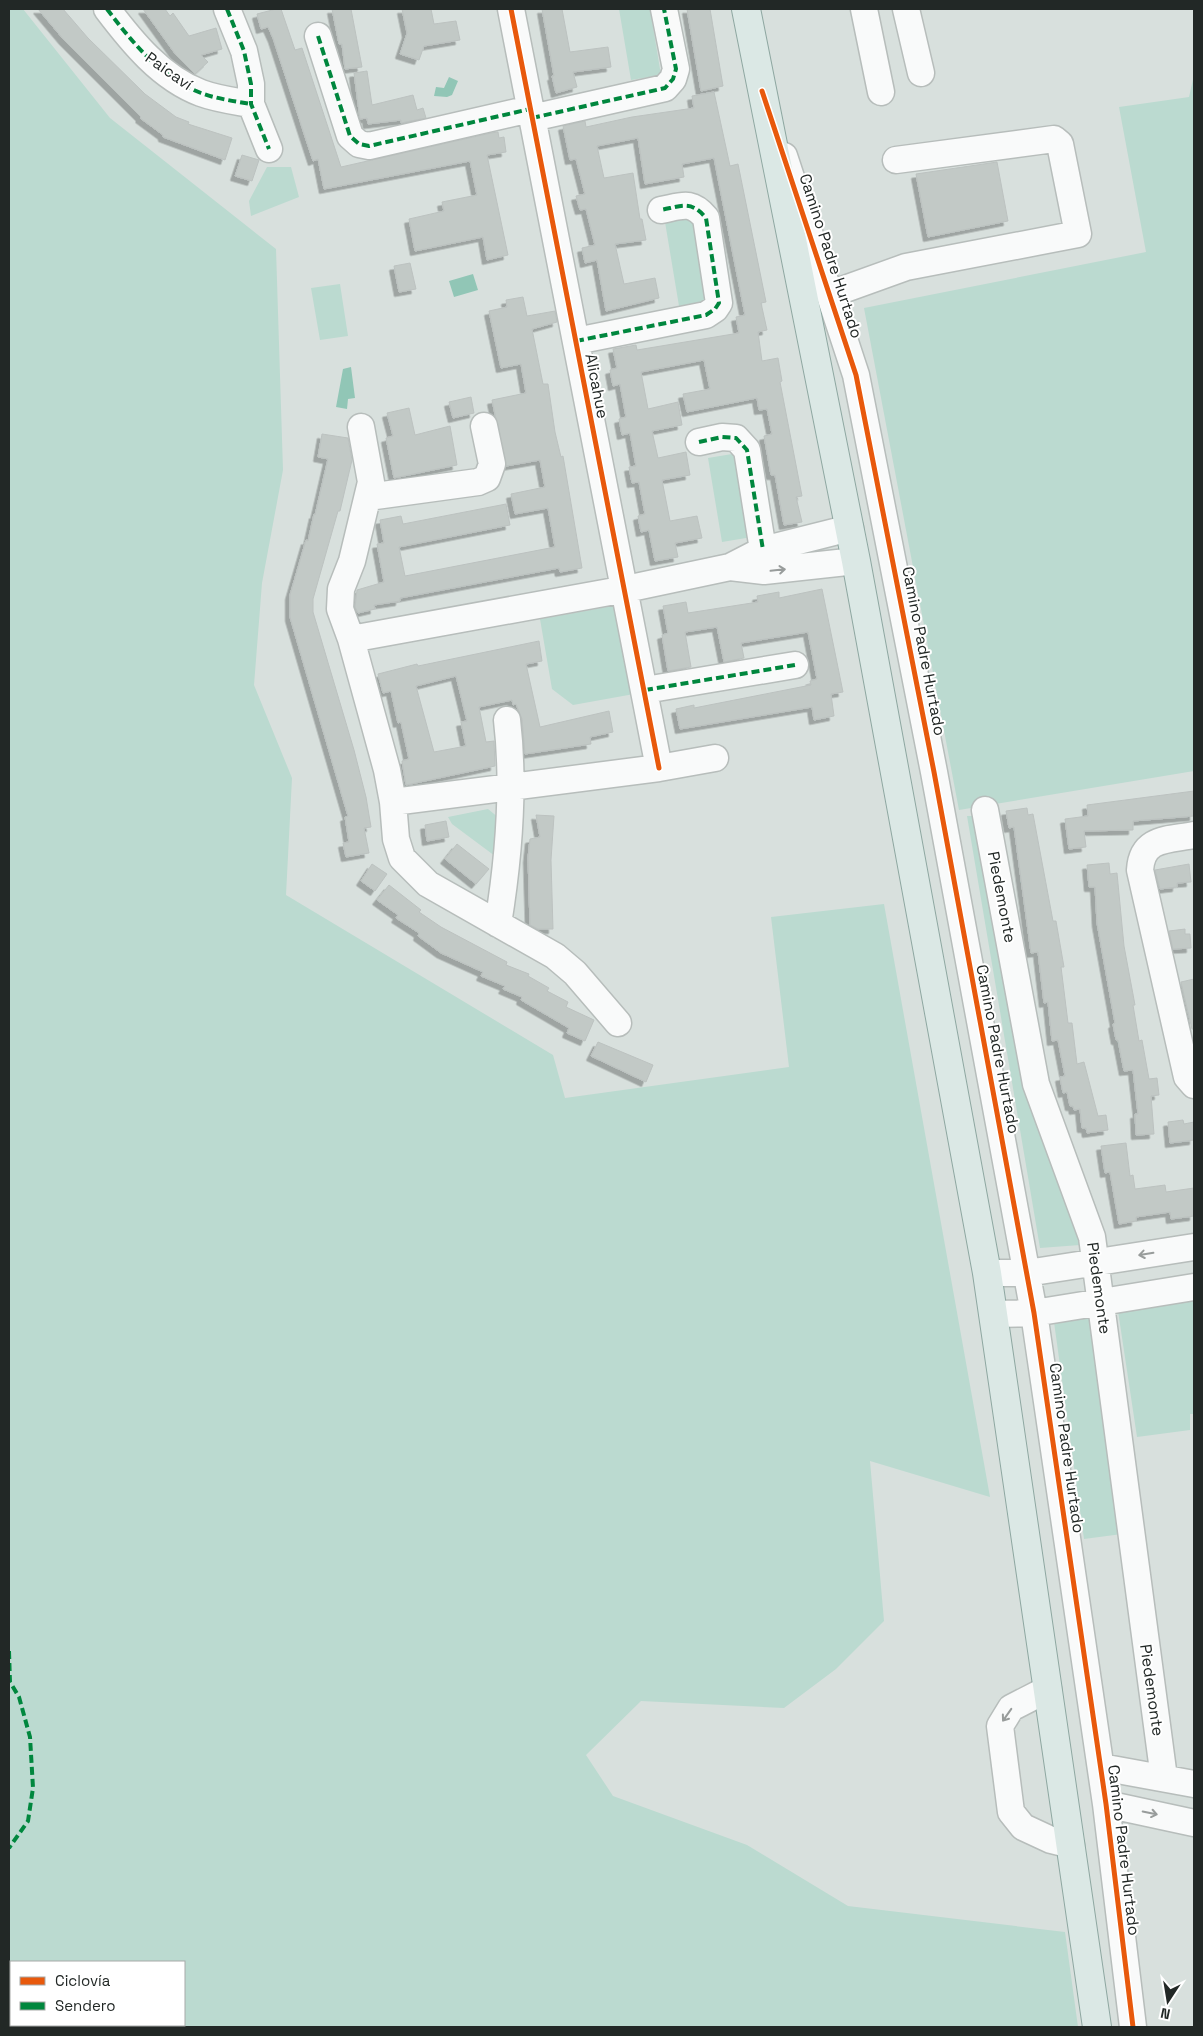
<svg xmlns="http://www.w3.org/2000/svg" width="1203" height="2036" font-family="'Space Grotesk',sans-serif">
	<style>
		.green { fill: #bbdad0; fill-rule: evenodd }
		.water { fill: #91c6b6 }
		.building { fill: #c2c9c6; stroke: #bcc2c0; fill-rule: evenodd; filter: url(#shadow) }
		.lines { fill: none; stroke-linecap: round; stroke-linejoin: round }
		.minor-casing { stroke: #b7bdbb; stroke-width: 29 }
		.major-casing { stroke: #8ea7a1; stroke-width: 30 }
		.minor { stroke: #f9fafa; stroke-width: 26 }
		.major { stroke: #dbe8e5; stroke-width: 28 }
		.quiet { stroke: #00873e; stroke-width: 4; stroke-dasharray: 8 4; stroke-linecap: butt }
		.cycleway-casing { stroke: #fff; stroke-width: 8 }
		.cycleway { stroke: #e8590c; stroke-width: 5 }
		.oneway { stroke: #989c9b }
		.labels { text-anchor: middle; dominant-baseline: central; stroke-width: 4; stroke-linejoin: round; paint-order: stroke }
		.street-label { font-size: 16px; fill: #222826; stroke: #fff }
	</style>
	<defs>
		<filter id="shadow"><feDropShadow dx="-4.5" dy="4.5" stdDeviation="0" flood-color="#0004"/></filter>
	</defs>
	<rect width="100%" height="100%" fill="#d8e0dd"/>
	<path class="green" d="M9,9H23L110,118L276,249L283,470L262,583L254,685L292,778L286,895L553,1055L565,1098L789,1067L771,917L884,904L990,1497L870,1461L884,1621L836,1669L784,1708L641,1701L586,1755L613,1796L747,1845L848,1906L1065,1932L1078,2027H9ZM11,1962H184V2025H11Z
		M619,9H650L661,75L631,80Z
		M1194,75V771L959,810L864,308L1146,252L1119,107L1189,97Z
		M267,167H291L299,197L251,216L249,201Z
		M695,217L709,301L679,306L665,222Z
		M340,284L348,336L320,340L311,288Z
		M738,453L752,537L722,542L708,458Z
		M618,605L634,694L573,705L552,689L540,619Z
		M488,809L499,818V859L452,824L448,817Z
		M967,816H976L1034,1107L1080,1245L1040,1248Z
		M1194,1301V1414H1190V1430L1137,1437L1118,1311Z
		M1093,1316L1122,1534L1084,1539L1054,1322Z"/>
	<path class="water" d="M449,77L458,81L452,95L447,97L434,96L436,87L444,88Z
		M473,274L478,290L454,297L449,281Z
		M351,367L355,398L348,399L347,409L336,407L343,369Z"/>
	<path class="building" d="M38,9H63L88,38L145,94L176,117L189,122L188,124L232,138L225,160L163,137V135L140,118L141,117L64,40Z
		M143,9H165L170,16L173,13L189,36L216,28L222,49L201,55L208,62L195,74L176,55Z
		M276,9H281L295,50L302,48L341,167L491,133L498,132L499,138L504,137L506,152L487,155L508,255L487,260L483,237L415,251L409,219L444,211L442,202L477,195L470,161L324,189L318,159L313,161L273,38L268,27L261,29L257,14Z
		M332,9H351L362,67L345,69L342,44H339Z
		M402,9H431L434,24L456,21L460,40L424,46L419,60L400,54L407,33Z
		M542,9H562L570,52L608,47L611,67L573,72L577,87L556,93L552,76H554Z
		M687,9H710L723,86L701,91Z
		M367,71L372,105L413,95L417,110L423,108L426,118L401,123V120L368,124L367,118L360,119L354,73Z
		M714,92L730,166L738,164L766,302L761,303L767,330L758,332L762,361L778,358L782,381L780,382L802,496L796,497L802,522L784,525L775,475H771L764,436L772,434L767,409L759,410L757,398L687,412L683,394L710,389L704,360L641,372L648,409L678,402L682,425L652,431L658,458L686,452L690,475L662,480L670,521L697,516L702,538L675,543L678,557L655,561L649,530L641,532L638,516L645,514L639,482L632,483L629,467L636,466L630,433L622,435L619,419L626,417L620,384L613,386L610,370L617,368L613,349L636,345L637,350L739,333L736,317L745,315L714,158L682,164L684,177L645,184L638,138L597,146L604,178L633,173L640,219H642L646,240L615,244L624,284L655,278L659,298L606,311L597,260L585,263L582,248L595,245L586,209L580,210L576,196L585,194L576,159L570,160L563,126L585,121L586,127L632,117L694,108L692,96Z
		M242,155L259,160L252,181L235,176Z
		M997,162L1008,221L928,237L916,174Z
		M410,263L416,289L399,292L394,266Z
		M523,297L527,316L555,311L557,322L532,329L543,384H548L555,432L561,457L563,456L582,568L560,572L559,568L400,598V601L374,605L375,609L358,613L355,607L357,590L384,582L377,544L384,543L380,520L401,516L403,524L506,504L510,525L399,547L405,576L555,547L548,508L515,514L511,494L545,487L540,460L506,466L492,400L526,393L521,364L501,368L489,311L507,307L506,300Z
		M471,397L474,413L453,418L449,402Z
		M409,408L415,435L450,426L457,465L394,478L386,438L393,436L387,413Z
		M322,434L348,438L352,460L340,511H338L313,599V612L354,750L366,797L371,827L364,828L369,853L346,857L343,843L349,842L345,817L348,816L290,617V595L306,540L308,541L314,514L315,515L328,459L318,457Z
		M822,589L843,692L831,694L834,716L814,720L812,707L680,729L676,709L694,705V708L811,685L810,681L817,679L808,632L741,643L744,658L724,662L717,627L685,632L691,667L668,671L662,635L668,633L663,606L686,602L688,613L758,602L757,596L779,592V598Z
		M539,641L542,661L526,664L540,727L609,711L613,732L590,737L591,744L525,754L522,719L516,704L513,705L512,700L479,707L486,742L494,741L495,766L406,785L402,761L409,759L401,722L398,723L391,691L383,693L378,674L417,664L418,666ZM456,676L467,721L461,722L466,746L434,752L416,686Z
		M1194,791V816L1133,821V830L1084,831L1086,847L1069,849L1065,819L1088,816L1087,805Z
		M1027,808L1028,815L1033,814L1053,921H1056L1064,967H1061L1068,1023H1072L1077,1064L1084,1062L1098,1116L1106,1115L1108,1130L1087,1133L1086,1128H1082L1080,1109L1074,1110L1073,1106H1070L1067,1092L1063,1093L1060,1077L1065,1076L1058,1040L1052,1041L1048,1002L1044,1003L1038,952L1031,953L1014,827L1009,828L1006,811Z
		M536,815L554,816L551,860L553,929H538L530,925L528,858L530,839L540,837Z
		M446,821L449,837L427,841L425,825Z
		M457,844L489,869L476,884L445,859Z
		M1109,863L1110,874L1117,873L1124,946L1135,1005H1133L1139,1041L1142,1040L1149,1079L1157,1078L1159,1095L1151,1096L1154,1134L1136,1135L1135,1114H1138L1133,1070L1124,1071L1118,1040H1116L1113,1024L1115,1023L1097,923L1095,887H1089L1087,865Z
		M372,864L387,874L375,891L361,881Z
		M1189,864L1191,882L1177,883V887L1160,889L1155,870Z
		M389,885L421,910L419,912L441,927L507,962L506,965L529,974L528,976L549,988L547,991L568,1002L566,1007L594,1020L585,1041L567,1033L569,1028L521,1000L522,997L503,989L505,986L481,976L483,972L441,953L418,936L419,933L396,918L398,915L377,900Z
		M1185,929V934H1190L1191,948L1173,949L1169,931Z
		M1194,979V1029H1192L1181,982Z
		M598,1042L653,1065L646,1082L591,1056Z
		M1183,1120L1184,1124L1194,1122V1140L1170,1143L1168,1122Z
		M1126,1143L1130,1176L1133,1175L1135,1189L1165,1185L1166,1192L1194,1188V1216L1171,1219L1170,1212L1136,1217V1221L1119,1224L1110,1172L1105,1173L1101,1146Z"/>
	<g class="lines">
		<defs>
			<path id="minor" d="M107,9C132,42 161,78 201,93C217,99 234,101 251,104
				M227,9L244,51L251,84V104L269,149
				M511,9L659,768
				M864,9L881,92
				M906,9L921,73
				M318,36L350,136L359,144L369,146L530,109
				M532,118L665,88L673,79L676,69L664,9
				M784,156L856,375L934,772L1034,1313L1106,1804L1133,2027
				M831,294L906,267L1078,234L1060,144L1054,139L896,160
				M576,341L706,315L715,309L719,303L706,218C691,200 682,206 661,210
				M361,427L371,482L352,561L341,589L340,609L351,639L387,770L393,802L396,839L402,858L428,884L555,956L575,973L618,1023
				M699,442L722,437L736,438L747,450L763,550
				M368,497L478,482L487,478L492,464L484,426
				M730,567L764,571L856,561
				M351,639L626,589L730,567L763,550L850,528
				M645,690L795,665
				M393,802L659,768L715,758
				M985,810L1036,1084L1092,1237L1164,1778
				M1194,835C1168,840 1142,837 1140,870L1187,1077L1194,1085
				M498,924C509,856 515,788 507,720
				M987,1273H1027L1194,1247
				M993,1314L1034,1313L1194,1287
				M1048,1689L1011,1708L1000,1726L1011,1812L1023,1827L1051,1840L1071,1845
				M1101,1767L1194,1784
				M1106,1804L1194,1823"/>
			<path id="major" d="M746,9L856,561L987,1273L1097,2027"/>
		</defs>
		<use href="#minor" class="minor-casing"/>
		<use href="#major" class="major-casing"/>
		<use href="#minor" class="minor"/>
		<use href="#major" class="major"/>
		<path class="quiet" d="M107,9C132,42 161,78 201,93C217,99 234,101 251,104
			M227,9L244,51L251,84V104L269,149
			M318,36L350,136L359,144L369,146L530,109
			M532,118L665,88L673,79L676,69L664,9
			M576,341L706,315L715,309L719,303L706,218C691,200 682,206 661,210
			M699,442L722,437L736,438L747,450L763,550
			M645,690L795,665
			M9,1651L10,1682L19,1697L30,1737L33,1788L28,1821L9,1848"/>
		<defs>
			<path id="cycleway" d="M511,9L659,768
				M762,91L856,375L934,772L1034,1313L1106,1804L1133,2027"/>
		</defs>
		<use href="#cycleway" class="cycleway-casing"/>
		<use href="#cycleway" class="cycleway"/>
	</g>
	<defs><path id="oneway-shaft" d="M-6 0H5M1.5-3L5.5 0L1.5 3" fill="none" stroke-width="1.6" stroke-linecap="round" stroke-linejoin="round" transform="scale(1.25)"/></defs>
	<g class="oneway">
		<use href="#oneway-shaft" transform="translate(778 570) rotate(-6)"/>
		<use href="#oneway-shaft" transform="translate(1146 1254) rotate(171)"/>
		<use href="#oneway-shaft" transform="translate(1007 1715) rotate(125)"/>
		<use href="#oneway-shaft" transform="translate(1150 1813) rotate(12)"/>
	</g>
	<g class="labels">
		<g class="street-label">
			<text transform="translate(169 71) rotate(35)">Paicaví</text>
			<text transform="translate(831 256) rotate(72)">Camino Padre Hurtado</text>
			<text transform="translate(597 386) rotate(79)">Alicahue</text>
			<text transform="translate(924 651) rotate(79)">Camino Padre Hurtado</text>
			<text transform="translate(1002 897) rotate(79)">Piedemonte</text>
			<text transform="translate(998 1049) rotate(79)">Camino Padre Hurtado</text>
			<text transform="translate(1099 1288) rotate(82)">Piedemonte</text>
			<text transform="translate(1067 1448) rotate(82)">Camino Padre Hurtado</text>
			<text transform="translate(1152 1690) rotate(82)">Piedemonte</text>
			<text transform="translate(1124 1850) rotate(83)">Camino Padre Hurtado</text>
		</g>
	</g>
	<rect width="1203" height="2036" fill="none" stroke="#222826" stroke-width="20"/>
	<rect x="10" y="1961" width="175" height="65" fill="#ffffff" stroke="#a7a9a8"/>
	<rect x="20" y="1977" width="25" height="8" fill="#e8590c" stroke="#a7a9a8"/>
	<text x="55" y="1986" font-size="15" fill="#222826">Ciclovía</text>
	<rect x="20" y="2002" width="25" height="8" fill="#00873e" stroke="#a7a9a8"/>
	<text x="55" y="2011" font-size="15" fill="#222826">Sendero</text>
	<g transform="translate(1168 2001) rotate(192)" stroke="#ffffff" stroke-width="4" paint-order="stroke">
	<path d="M0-4L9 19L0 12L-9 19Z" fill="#222826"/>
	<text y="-8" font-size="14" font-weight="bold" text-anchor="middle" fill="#222826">N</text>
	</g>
</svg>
